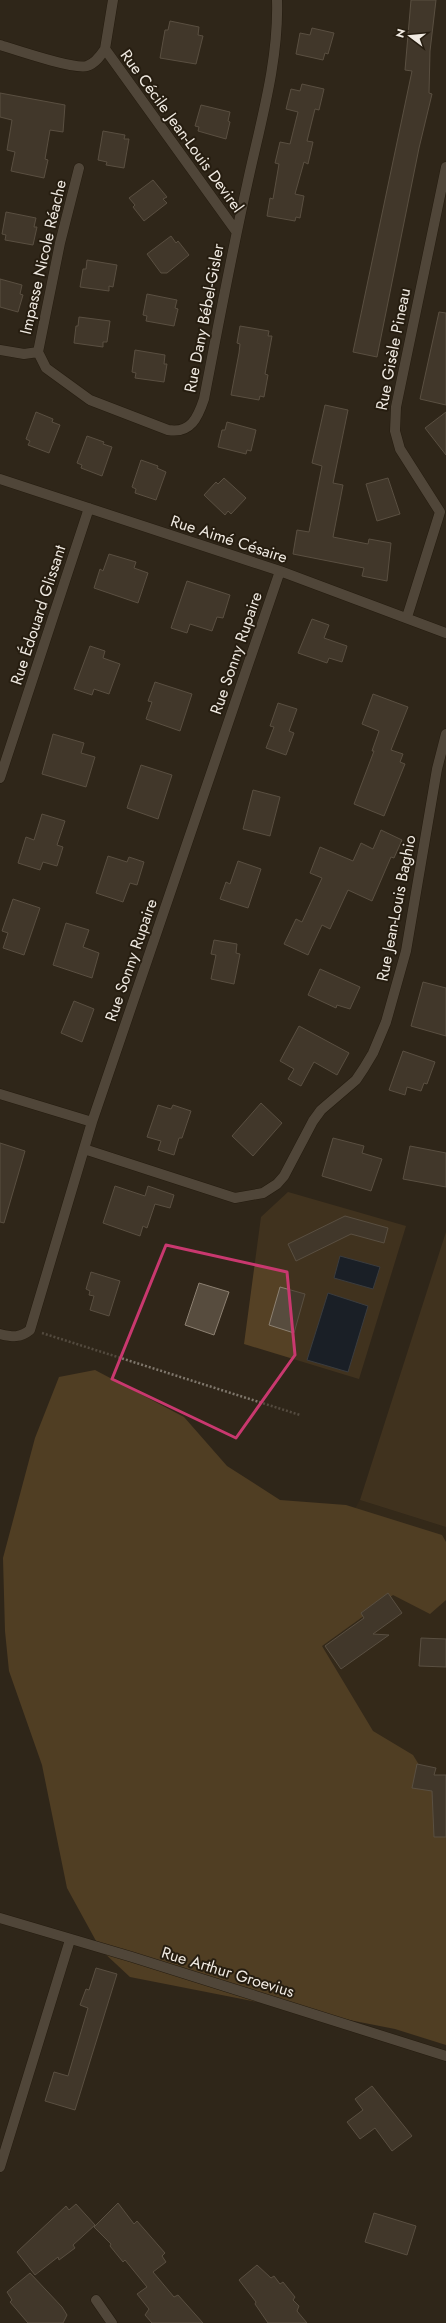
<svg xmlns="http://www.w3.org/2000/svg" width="446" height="2323" font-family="Jost,sans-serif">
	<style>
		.built { fill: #3a2d1a }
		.green { fill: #554125 }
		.forest { fill: #785b30 }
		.water { fill: #001736; stroke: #48566a }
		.building { fill: #574c3e; stroke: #8c8071 }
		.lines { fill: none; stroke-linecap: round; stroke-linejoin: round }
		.minor-casing { stroke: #170f04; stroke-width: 11 }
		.path { stroke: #7f776c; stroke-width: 2.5; stroke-dasharray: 2 2; stroke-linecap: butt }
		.minor { stroke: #796e5f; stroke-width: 10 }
		.marked { fill: none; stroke: #c9386f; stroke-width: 3; stroke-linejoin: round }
		.labels { text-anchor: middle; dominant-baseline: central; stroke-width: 4; stroke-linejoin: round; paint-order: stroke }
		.street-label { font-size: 16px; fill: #f0eae2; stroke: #261d10 }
	</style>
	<rect width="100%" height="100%" fill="#302619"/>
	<path class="built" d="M360,1500L446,1527V1898L273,1646Z"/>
	<path class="green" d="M288,1192L406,1226L359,1379L244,1344L261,1217Z
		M446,1232V1527L360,1500Z"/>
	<path class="forest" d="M95,1370L184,1417L227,1466L280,1500L346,1505L442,1535L446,1542V1600L430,1614L393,1595L322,1646L373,1731L413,1755L443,1804L446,1814V2045L395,2029L130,1977L101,1950L67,1888L42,1765L9,1671L5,1631L3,1558L35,1438L59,1377Z"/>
	<path class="water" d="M340,1256L380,1267L373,1289L334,1278Z
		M328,1293L368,1306L348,1372L307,1360Z"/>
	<path class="building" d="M411,0H436L430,51L429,93L432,94L419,148L377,357L353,352L412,71L405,70Z
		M170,21L199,27L198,35L203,36L196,64L160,58L165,30H168Z
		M312,28L334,33L328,54L325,53L323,60L296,54L300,33L310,35Z
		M302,84L324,89L319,110L315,109L307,141L313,142L308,164L304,162L295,194L304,196L300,218L296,217L295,221L267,216L270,198L273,199L279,164L275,163L280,142L290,144L298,112L286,109L291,89L300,91Z
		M0,93L65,105L63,132L50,130L45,159L48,160L44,178L11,171L15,152L7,150L12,120L0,117Z
		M201,105L230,112L228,121L230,122L226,139L198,131L199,127L195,126Z
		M103,131L125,135L124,139H129L124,168L106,165L107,162L98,160Z
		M153,180L167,197L163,199L167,203L144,221L133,207L135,205L129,198Z
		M6,212L36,218L34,227H37L33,245L5,240L6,235L2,234Z
		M171,236L176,243L178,241L189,255L167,273H161L147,254Z
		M87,260L117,265L113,287L109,286V291L80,287L83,269H86Z
		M0,279L22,285L20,294L23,295L18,312L0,307Z
		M147,294L177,300L175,308L178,309L174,326L146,321L147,316L143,315Z
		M439,312L446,313V405L420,399Z
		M79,317L110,321L107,342H103V347L74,343L76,326H78Z
		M240,326L269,331L268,336H272L265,374L268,375L264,397L260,396L259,400L231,395L239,353L240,344L237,343Z
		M135,350L165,355L164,364H167L164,382L135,378L136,373L132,372Z
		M325,405L348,410L333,483L343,485L333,537L368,544L369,539L391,543L387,581L362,576L364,568L293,554L297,530L309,532L322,466L312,463Z
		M36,412L53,419L52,422L60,425L49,453L28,445L30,441L26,439Z
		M446,412V455L425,428Z
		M227,422L256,430L251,451L247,450L246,454L218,447L222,430H225Z
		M87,436L104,442L103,444L112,447L102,476L81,468L82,465L77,463Z
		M141,460L158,466L157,468L166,472L156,500L135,493L136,489L132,487Z
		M224,478L246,498L231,514L228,511L225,515L204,495L216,482L218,484Z
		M388,478L400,514L377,521L366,484Z
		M109,554L136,562L134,568L148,573L138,603L94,588L100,569L103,571Z
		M187,581L230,595L223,618L217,617L212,631L190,624L187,633L171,628Z
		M312,619L329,625L324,638L347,646L342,662L329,658L327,663L298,653Z
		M90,646L105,651L103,658L120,664L109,694L94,689L92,695L74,689Z
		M155,682L192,694L180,731L146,719L152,702L148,701Z
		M373,694L408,707L391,750L403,754L400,762L405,764L384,816L354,804L374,751H372L379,731L362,724Z
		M278,703L297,709L289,731L294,733L286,755L266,748L274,727L270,726Z
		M53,734L84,743L81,753L95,757L86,787L42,774Z
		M141,765L172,775L158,819L127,808Z
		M253,790L280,797L270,836L243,829Z
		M42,814L65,821L57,845L63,847L57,866L43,862L40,870L18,863L26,837L34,840Z
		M381,830L402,840L394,858L391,857L372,901L348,890L330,929L322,925L308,955L284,944L296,919L302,922L322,878L310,873L320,847L353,861L361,843L373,849Z
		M108,856L127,862L129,857L144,862L137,885L130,883L123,902L96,893Z
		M238,861L261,869L248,908L220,899L226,882L230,884Z
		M13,899L40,908L24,955L3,948L8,933L2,931Z
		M66,923L89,930L83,947L99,953L92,978L53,965Z
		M214,940L237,944L236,953L240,954L234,984L211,979L216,955L211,954Z
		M320,969L360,987L350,1009L337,1005L336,1008L308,995Z
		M423,982L446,988V1036L411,1026Z
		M74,1001L94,1009L82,1042L61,1033Z
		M299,1026L349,1053L337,1075L314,1062L301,1086L288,1079L294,1069L280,1061Z
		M403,1051L435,1062L427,1084L424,1083L421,1091L407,1087L405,1095L389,1090Z
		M261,1103L282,1123L253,1156L232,1136Z
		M158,1105L171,1109L173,1105L191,1111L182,1138H179L174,1155L158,1150L161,1141L147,1137Z
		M333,1138L364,1146L362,1153L382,1159L371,1191L322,1176Z
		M0,1143L25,1151L4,1223L0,1222Z
		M410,1146L446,1153V1187L403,1179Z
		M115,1186L145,1196L148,1186L174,1195L170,1208L155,1204L147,1228L143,1226L140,1236L103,1223Z
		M345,1216L388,1228L384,1243L351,1234L296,1261L288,1244Z
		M91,1272L120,1281L109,1316L90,1310L94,1296L89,1295L90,1291L86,1289Z
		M199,1283L229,1292L214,1335L185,1325Z
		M280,1287L305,1294L294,1333L269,1325Z
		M388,1593L402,1613L373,1634L389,1635L341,1669L325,1646L364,1618L361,1613Z
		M421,1638L446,1639V1667L419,1666Z
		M417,1764L436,1768L434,1775H446V1837H434L432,1791L412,1788Z
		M96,1968L117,1974L75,2110L45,2101L54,2072L68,2076L88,2008L80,2005L86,1989L89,1990Z
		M372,2086L412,2136L392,2151L375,2128L360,2139L347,2122L363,2110L355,2099Z
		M118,2203L134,2224L137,2221L165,2253L162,2256L166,2262L153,2272L174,2297L178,2295L203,2323H152L145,2315L149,2309L137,2294L147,2287L125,2260L123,2262L110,2246L111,2244L94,2227Z
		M76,2204L95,2225L73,2245L75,2248L59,2260L58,2257L35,2275L17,2252L66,2206L69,2210Z
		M374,2213L416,2226L407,2255L365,2242Z
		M257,2265L271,2278L274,2276L280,2284L283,2282L295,2297L293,2300L299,2306L297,2311L307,2323H268L255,2304L256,2302L239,2280Z
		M30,2273L62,2307L67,2315L63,2323H28L10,2302L12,2300L7,2292Z"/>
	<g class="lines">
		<defs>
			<path id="minor" d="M113,0L105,49L236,231
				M0,45C16,50 75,70 87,66C96,63 101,55 105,49
				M0,350L24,354L38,352L46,368L90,400L168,430C191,434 198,417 204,399C218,327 231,256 247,185C260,124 279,62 277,0
				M38,352L60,243L79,168
				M0,479L280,571L446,633
				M407,617L440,512L400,449L395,431L396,407L446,167
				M0,778L89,508
				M0,1094L92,1122
				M84,1149L235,1198L263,1193L277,1184L284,1176L313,1121L321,1110L356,1080L364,1068L373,1053L386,1022L406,951L437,769L446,734
				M0,1334C13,1337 20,1338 30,1330L92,1122L280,571
				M0,1918L132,1957L446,2056
				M0,2167L70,1940
				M96,2300L112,2323"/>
		</defs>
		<use href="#minor" class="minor-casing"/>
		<path class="path" d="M42,1333L300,1415"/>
		<use href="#minor" class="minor"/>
	</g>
	<path d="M0 0H446V2323H0ZM166,1245L287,1272L295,1355L236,1438L112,1379Z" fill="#302619" fill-opacity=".55" fill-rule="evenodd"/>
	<path class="marked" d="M166,1245L287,1272L295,1355L236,1438L112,1379Z"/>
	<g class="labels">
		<g class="street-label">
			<text transform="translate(182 131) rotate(54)">Rue Cécile Jean-Louis Devirel</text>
			<text transform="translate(43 257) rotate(-77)">Impasse Nicole Réache</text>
			<text transform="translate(204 318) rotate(-79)">Rue Dany Bébel-Gisler</text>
			<text transform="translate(393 349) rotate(-79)">Rue Gisèle Pineau</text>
			<text transform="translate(229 539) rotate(18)">Rue Aimé Césaire</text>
			<text transform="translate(38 615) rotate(-72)">Rue Édouard Glissant</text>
			<text transform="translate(236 653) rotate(-71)">Rue Sonny Rupaire</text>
			<text transform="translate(396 908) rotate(-79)">Rue Jean-Louis Baghio</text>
			<text transform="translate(131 960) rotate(-71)">Rue Sonny Rupaire</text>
			<text transform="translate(228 1972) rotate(17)">Rue Arthur Groevius</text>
		</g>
	</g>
	<g transform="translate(410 36) rotate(286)" stroke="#261d10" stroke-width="3" paint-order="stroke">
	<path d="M0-3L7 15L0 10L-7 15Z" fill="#f0eae2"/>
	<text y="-6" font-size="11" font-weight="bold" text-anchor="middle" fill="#f0eae2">N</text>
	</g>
</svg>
